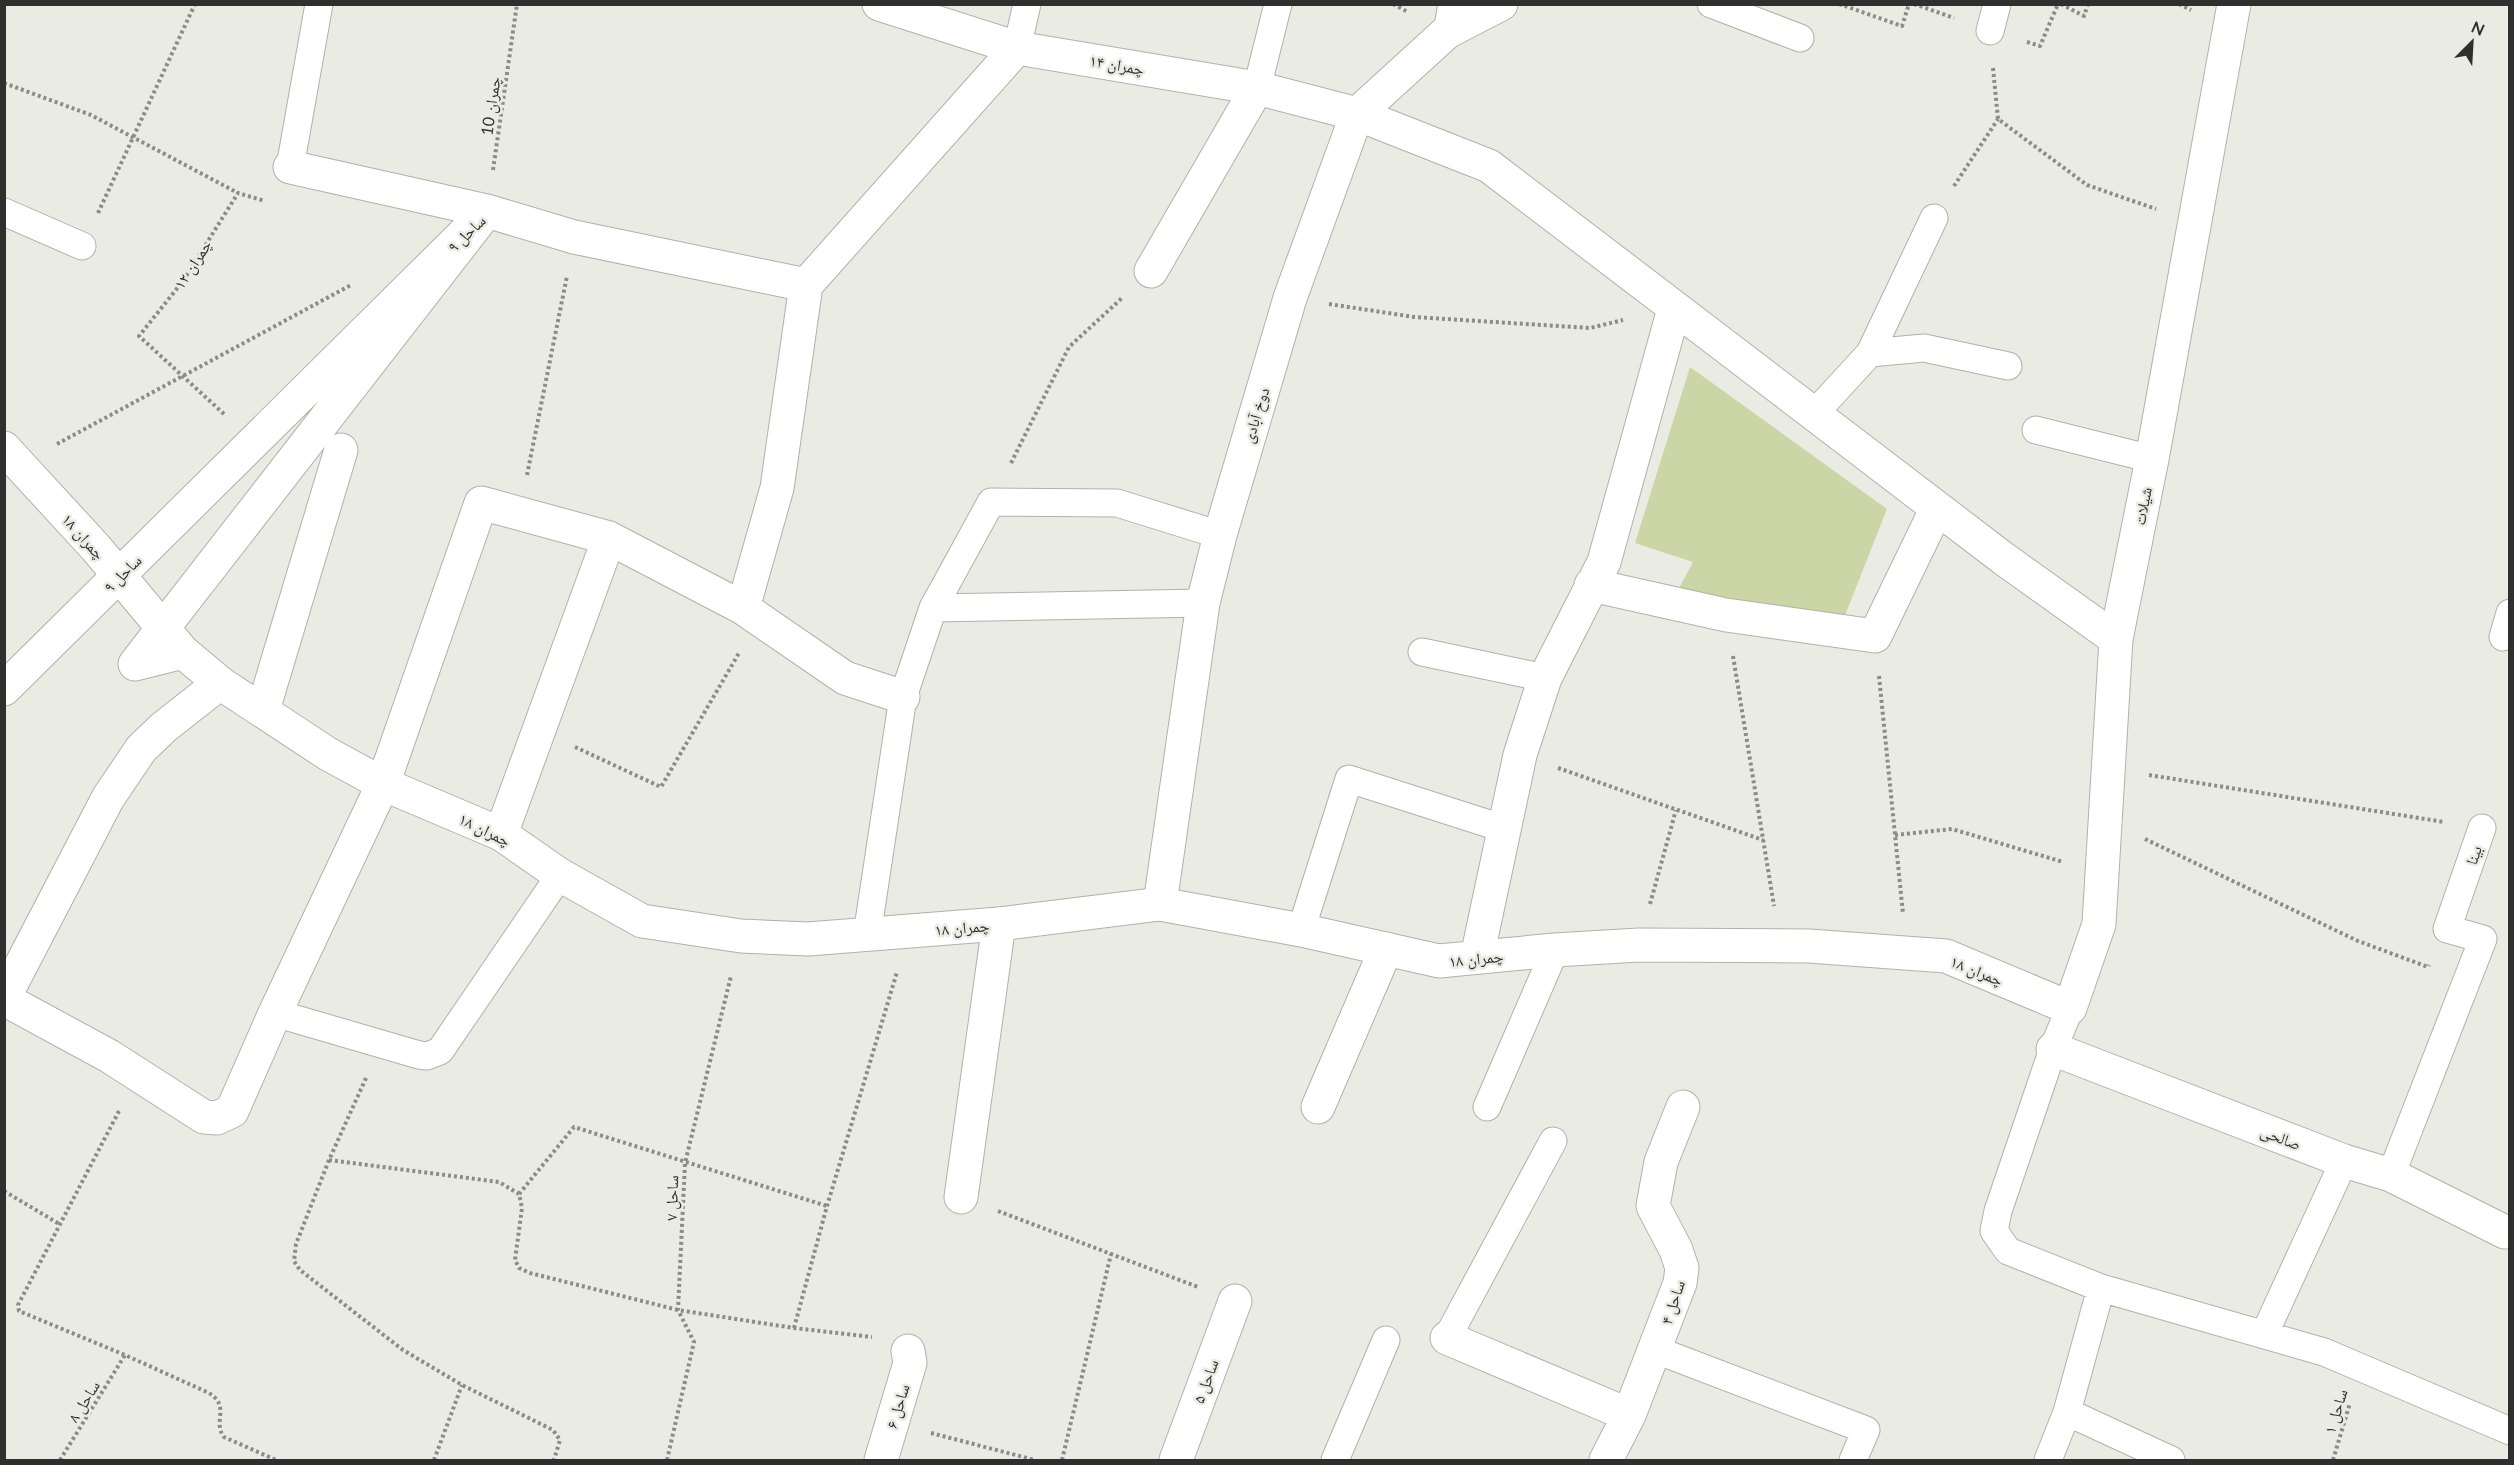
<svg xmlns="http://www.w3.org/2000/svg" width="2514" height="1465" font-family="Lato,'Noto Naskh Arabic',sans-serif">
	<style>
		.green { fill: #cbd5a6 }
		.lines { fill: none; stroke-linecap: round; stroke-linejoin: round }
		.service-casing { stroke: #b0b2a9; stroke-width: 29 }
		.minor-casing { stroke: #b0b2a9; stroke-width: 35 }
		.tertiary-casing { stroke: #b0b2a9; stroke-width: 35 }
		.path { stroke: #8a8c86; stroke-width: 4; stroke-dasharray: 3 3; stroke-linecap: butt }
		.service { stroke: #fff; stroke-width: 27 }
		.minor { stroke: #fff; stroke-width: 33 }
		.tertiary { stroke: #fff; stroke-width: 33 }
		.labels { text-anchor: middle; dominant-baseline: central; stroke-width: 5; stroke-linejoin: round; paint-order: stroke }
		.street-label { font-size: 16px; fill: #2f302d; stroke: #eaece3 }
	</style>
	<rect width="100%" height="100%" fill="#eaece3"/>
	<path class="green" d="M1690,367L1887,509L1842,623L1679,588L1693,562L1635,543Z"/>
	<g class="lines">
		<defs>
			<path id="service" d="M1711,4L1800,38
				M1990,31L1997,4
				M1447,32L1452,4
				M1017,48L1027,4
				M1257,88L1278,4
				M290,167L319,4
				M4,212L82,246
				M1870,353L1934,218
				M1813,415L1870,353L1924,348L2008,366
				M2036,430L2152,459
				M933,608L1203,603
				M2503,637L2510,613
				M1422,652L1545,678
				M1301,930L1349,779L1505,829
				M867,935L903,697L933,608L991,502L1117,503L1220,535
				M2070,1008L2053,1049L1998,1211L1994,1231L2008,1251L2101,1288L2324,1352L2510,1431
				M275,1013L419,1055L427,1056L440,1051L560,875
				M1487,1107L1555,950
				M2391,1175L2483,939L2447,929L2482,828
				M2264,1335L2344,1161
				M1447,1338L1553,1141
				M1656,1350L1866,1430L1853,1460
				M2067,1412L2171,1460
				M1335,1460L1386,1340
				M2048,1460L2067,1412L2101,1288"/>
			<path id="minor" d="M879,4L1017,48L1257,88L1357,114L1489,166L2004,559L2116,639
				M290,167L487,211L574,237L806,285L777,488L743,608
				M1151,271L1257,88
				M806,285L1017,48
				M1591,585L1726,615L1875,636L1937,508
				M4,689L487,211L135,664L183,652
				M263,710L341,450
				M501,834L609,538
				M1160,904L1203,603L1220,535L1290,298L1357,114L1447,32L1501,4
				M1477,957L1520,755L1545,678L1604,562L1674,309
				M4,998L108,798L141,749L164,727L220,683
				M4,999L109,1056L204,1117L217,1118L232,1111L275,1013L383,784L481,503L609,538L743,608L845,678L903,697
				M2053,1049L2344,1161L2391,1175L2505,1232
				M1318,1107L1386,949
				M961,1197L999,924
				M1447,1338L1629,1415
				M881,1460L910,1363L908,1351
				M1176,1460L1235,1301
				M1606,1460L1629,1415L1680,1283L1682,1268L1676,1250L1653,1206L1661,1162L1683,1107"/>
			<path id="tertiary" d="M4,448L96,548L183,652L220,683L328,754L383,784L501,834L560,875L642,921L741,936L808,939L999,924L1160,904L1301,930L1439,961L1555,950L1639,945L1809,946L1946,956L2070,1008L2099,924L2116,639L2152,459L2234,4"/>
		</defs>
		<use href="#service" class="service-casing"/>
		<use href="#minor" class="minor-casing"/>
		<use href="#tertiary" class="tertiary-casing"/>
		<path class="path" d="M1393,4L1408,12
			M1839,4L1902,26L1909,4
			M1914,4L1954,18
			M2061,4L2084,16L2088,4
			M2179,4L2191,10
			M2027,42L2040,46L2058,4
			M1993,68L1998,119L2087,185L2156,209
			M4,83L91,115L238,193
			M493,170L517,4
			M1954,186L1998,119
			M98,213L195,4
			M1329,304L1414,317L1590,328L1623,320
			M224,414L139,336L183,281L238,193L265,201
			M57,444L351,285
			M1011,463L1069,347L1122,298
			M527,475L567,276
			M1733,656L1774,906
			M1879,676L1903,914
			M575,747L661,787L739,653
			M1558,768L1763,840
			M2149,775L2444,822
			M1895,835L1952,829L2063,862
			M2145,839L2358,941L2428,967L2429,965
			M1650,904L1676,810
			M366,1078L329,1160L296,1244L294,1261L300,1270L403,1350L462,1385L553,1430L560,1440L554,1460
			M119,1111L18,1305L19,1311L125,1355L209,1393C231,1407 212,1421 224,1437L276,1460
			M329,1160L499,1182L519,1194L522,1208L515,1260L519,1268L530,1273L678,1310L794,1328L872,1337
			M4,1191L61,1225
			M519,1194L574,1127L827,1206
			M998,1211L1198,1287
			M794,1328L827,1206L897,972
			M931,1433L1035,1460
			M60,1460L125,1355
			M434,1460L462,1385
			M667,1460L694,1342L678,1310L685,1163L731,976
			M1062,1460L1111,1254
			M2333,1460L2350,1403"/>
		<use href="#service" class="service"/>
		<use href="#minor" class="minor"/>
		<use href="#tertiary" class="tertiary"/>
	</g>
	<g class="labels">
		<g class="street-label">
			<text transform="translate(1117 64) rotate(10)">چمران ۱۴</text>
			<text transform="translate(490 106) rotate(-82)">چمران 10</text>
			<text transform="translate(466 233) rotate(-44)">ساحل ۹</text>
			<text transform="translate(192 264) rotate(-57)">چمران ۱۲</text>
			<text transform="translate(1255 415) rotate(-73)">دوخ آبادی</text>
			<text transform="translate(2142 506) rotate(-79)">شیلات</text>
			<text transform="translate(84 536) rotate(48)">چمران ۱۸</text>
			<text transform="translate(122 573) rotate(-45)">ساحل ۹</text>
			<text transform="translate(485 829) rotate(26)">چمران ۱۸</text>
			<text transform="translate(2473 855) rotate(-71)">بینا</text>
			<text transform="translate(962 927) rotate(-5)">چمران ۱۸</text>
			<text transform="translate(1476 958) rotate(-6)">چمران ۱۸</text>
			<text transform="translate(1977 970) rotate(22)">چمران ۱۸</text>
			<text transform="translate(2281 1137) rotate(21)">صالحی</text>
			<text transform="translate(671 1198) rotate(-88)">ساحل ۷</text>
			<text transform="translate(1672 1302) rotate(-72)">ساحل ۴</text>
			<text transform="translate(1205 1381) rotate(-70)">ساحل ۵</text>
			<text transform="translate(83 1401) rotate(-58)">ساحل ۸</text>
			<text transform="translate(897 1406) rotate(-73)">ساحل ۶</text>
			<text transform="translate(2335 1411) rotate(-73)">ساحل ۱</text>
		</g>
	</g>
	<rect width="2514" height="1465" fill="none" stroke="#2f302d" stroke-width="12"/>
	<g transform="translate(2472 42) rotate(24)" stroke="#eaece3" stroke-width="4.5" paint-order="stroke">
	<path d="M0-4.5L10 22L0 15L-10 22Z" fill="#2f302d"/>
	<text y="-9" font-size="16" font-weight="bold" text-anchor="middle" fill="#2f302d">N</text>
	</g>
</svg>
